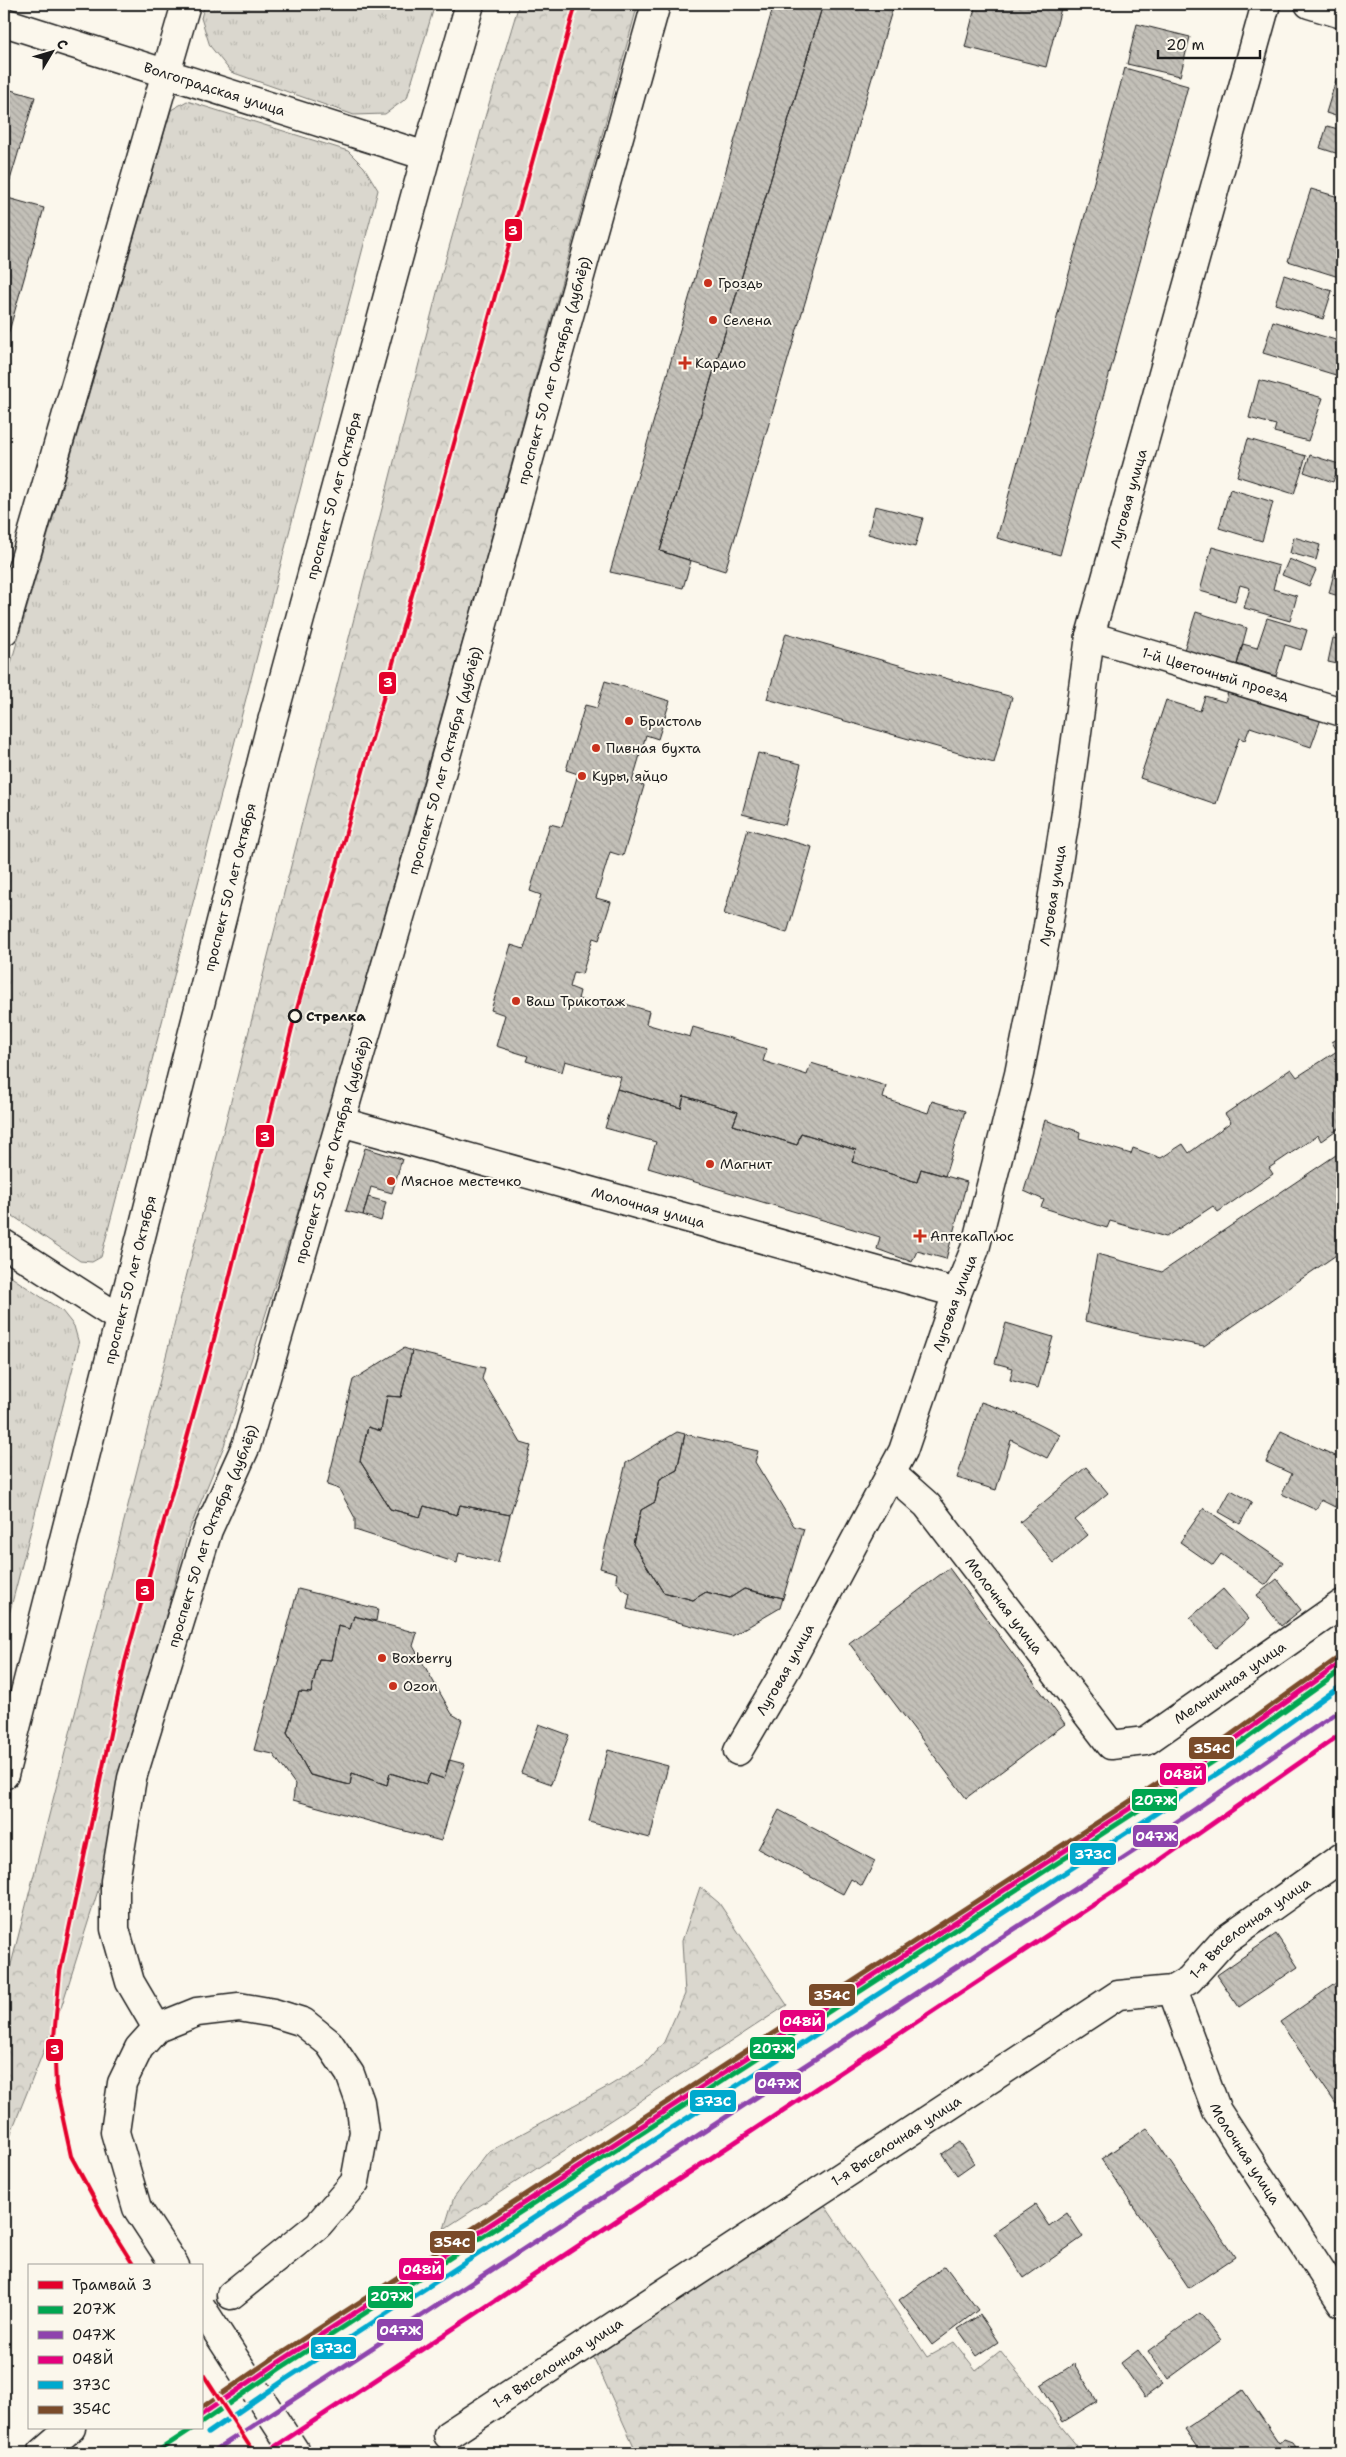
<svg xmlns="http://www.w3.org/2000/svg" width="1346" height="2457" font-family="'Shantell Sans',sans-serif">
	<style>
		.forest { fill: url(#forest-crowns); stroke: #7b7a75 }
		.park { fill: url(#park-tufts); stroke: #7b7a75 }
		.building { fill: url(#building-back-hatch); stroke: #1c1c1c }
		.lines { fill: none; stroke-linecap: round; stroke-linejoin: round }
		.minor-casing { stroke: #1c1c1c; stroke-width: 31 }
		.tertiary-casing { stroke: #1c1c1c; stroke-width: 31 }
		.primary-casing { stroke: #1c1c1c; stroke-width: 31 }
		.minor { stroke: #fbf7ec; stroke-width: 28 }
		.tertiary { stroke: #fbf7ec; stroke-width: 28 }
		.primary { stroke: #fbf7ec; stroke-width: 28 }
		.tertiary-bridge-casing { stroke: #1c1c1c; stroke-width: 31; stroke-linecap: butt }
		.tertiary-bridge { stroke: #fbf7ec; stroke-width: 28 }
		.rail-1-casing { stroke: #fbf7ec; stroke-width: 9 }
		.rail-2-casing { stroke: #fbf7ec; stroke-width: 9 }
		.rail-3-casing { stroke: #fbf7ec; stroke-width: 9 }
		.rail-4-casing { stroke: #fbf7ec; stroke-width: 9 }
		.rail-5-casing { stroke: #fbf7ec; stroke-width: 9 }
		.rail-1 { stroke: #00a651; stroke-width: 5 }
		.rail-2 { stroke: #8e44ad; stroke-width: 5 }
		.rail-3 { stroke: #e5007d; stroke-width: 5 }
		.rail-4 { stroke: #00a9ce; stroke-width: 5 }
		.rail-5 { stroke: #7a4b2a; stroke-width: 5 }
		.tram-1-casing { stroke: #fbf7ec; stroke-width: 8 }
		.tram-1 { stroke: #e4002b; stroke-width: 4 }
		.poi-dot { fill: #c8321e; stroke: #fbf7ec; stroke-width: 2 }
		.stop-dot { fill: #fbf7ec; stroke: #1c1c1c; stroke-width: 2.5 }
		.labels { text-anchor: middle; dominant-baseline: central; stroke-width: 4; stroke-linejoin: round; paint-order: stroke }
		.street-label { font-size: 14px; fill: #1c1c1c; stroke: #fbf7ec }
		.poi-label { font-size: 14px; fill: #1c1c1c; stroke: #fbf7ec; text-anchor: start }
		.stop-label { font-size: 14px; font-weight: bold; fill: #1c1c1c; stroke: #fbf7ec; text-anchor: start }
		.line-badge { stroke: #fbf7ec; stroke-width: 2 }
		.badge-label { font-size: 14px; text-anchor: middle; font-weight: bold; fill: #fff }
	</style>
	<defs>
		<pattern id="forest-crowns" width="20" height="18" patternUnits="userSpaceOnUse" patternTransform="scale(1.25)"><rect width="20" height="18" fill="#dad7ce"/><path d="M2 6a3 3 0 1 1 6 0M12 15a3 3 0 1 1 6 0" fill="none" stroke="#bab8b0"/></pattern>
		<pattern id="park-tufts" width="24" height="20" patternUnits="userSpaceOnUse" patternTransform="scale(1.25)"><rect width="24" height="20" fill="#dad7ce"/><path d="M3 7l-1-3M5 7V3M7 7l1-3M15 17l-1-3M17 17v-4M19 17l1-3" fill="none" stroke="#bab8b0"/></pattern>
		<pattern id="building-back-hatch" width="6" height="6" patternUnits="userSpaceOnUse" patternTransform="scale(1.25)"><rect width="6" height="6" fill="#c3c0b8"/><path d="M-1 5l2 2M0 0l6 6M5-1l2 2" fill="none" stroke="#a7a49e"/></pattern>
	</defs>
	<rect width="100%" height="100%" fill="#fbf7ec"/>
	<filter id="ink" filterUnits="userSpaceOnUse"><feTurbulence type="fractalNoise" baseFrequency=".02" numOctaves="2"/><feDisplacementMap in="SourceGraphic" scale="10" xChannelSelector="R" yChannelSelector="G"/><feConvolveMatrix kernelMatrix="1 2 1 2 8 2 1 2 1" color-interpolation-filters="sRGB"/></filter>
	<g filter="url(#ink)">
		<path class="forest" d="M519,4H638L467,626L321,1139L224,1446L188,1533L117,1800L101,1881L62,2005L12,2130L4,2159V1992L442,273L485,117Z
			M700,1887L719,1903L787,2005L444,2229L454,2197L488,2152L609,2086L645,2064L664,2042L685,1994L682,1941Z
			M809,2182L927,2357L954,2342L976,2370L1000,2351L1077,2446L1071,2453H637L583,2334Z"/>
		<path class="park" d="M205,4H435L407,98L385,114L354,115L231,72L210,46L201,18Z
			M187,101L348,151L364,167L378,190L101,1257L92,1262L80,1261L4,1210V687L171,110Z
			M4,1272L62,1311L74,1326L79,1344L4,1634Z"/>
		<path class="building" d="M774,4H823L660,551L691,561L683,588L610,572Z
			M823,4H894L725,571L660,551Z
			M976,4H1062L1046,67L965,47Z
			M1137,24L1190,37L1180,76L1127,64Z
			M1342,60V118L1326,113Z
			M1125,68L1188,86L1060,555L997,538Z
			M4,88L35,97L10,180L4,178Z
			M1327,126L1342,130V155L1320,148Z
			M1311,189L1342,198V278L1288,261Z
			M4,197L44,208L4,349Z
			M1284,275L1332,291L1323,319L1275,304Z
			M1273,321L1342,342V366L1339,376L1263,353Z
			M1259,380L1323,398L1308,441L1274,432L1276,425L1249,418Z
			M1248,439L1306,456L1294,494L1237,476Z
			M1310,455L1339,464L1333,482L1304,472Z
			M1230,489L1273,502L1262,541L1219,528Z
			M875,506L923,518L915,547L868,534Z
			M1294,537L1320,545L1316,560L1290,553Z
			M1212,547L1279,566L1273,589L1297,596L1290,621L1244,608L1250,588L1240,585L1235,601L1200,591Z
			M1289,559L1316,570L1309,586L1282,575Z
			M1335,569L1342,571V597L1329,593Z
			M1196,612L1247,628L1237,665L1184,650Z
			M1267,618L1307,630L1301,650L1285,645L1276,676L1237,664L1243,644L1257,648Z
			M786,633L1012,697L994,763L767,699Z
			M1333,638L1342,640V665L1328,662Z
			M605,681L670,701L658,739L646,735L632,782L644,786L623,856L610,852L596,898L611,902L599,940L593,938L582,974L574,972L570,987L580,991L578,999L610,1008L612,1000L649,1011L646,1024L690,1037L693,1027L767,1049L763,1061L807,1075L811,1063L886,1086L883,1098L928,1113L932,1101L965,1111L945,1176L921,1169L917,1182L852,1162L856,1150L801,1133L797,1145L733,1125L738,1112L684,1096L681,1108L617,1089L621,1077L565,1061L562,1072L526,1061L528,1056L496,1046L505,1015L491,1010L511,945L524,949L541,895L530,891L550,824L562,827L578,774L566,770L585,705L597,708Z
			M1231,683L1322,716L1311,747L1250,727L1245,740L1239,738L1216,804L1140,778L1166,700L1200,711L1205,696L1225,702Z
			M758,753L801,764L785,825L742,814Z
			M748,829L812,847L787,933L724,914Z
			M1342,1036V1126L1321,1141L1318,1135L1269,1168L1273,1174L1218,1212L1213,1206L1166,1237L1110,1221L1107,1228L1041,1207L1044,1200L1024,1191L1045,1120L1080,1132L1079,1138L1131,1154L1133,1148L1161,1158L1183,1144L1189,1153L1231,1122L1225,1114L1291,1069L1297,1077L1337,1051L1332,1042Z
			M617,1089L681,1108L684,1096L738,1112L733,1125L797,1145L801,1133L856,1150L852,1162L917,1182L921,1169L967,1182L946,1259L917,1251L912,1262L877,1249L880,1237L648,1168L656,1142L605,1128Z
			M365,1148L402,1159L392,1193L371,1187L363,1215L346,1211Z
			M1342,1151V1251L1204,1346L1143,1335L1085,1321L1097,1254L1162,1272Z
			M368,1197L386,1202L381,1221L363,1215Z
			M1006,1323L1053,1337L1038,1388L1010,1380L1013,1368L995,1363Z
			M404,1348L412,1351L401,1397L387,1396L381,1431L368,1427L360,1461L390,1509L420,1517L424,1506L457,1515L460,1505L510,1515L498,1563L459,1553L457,1563L355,1530V1518L339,1489L327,1485L353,1380Z
			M412,1351L485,1368L482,1379L521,1443L531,1446L510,1515L460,1505L457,1515L424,1506L420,1517L390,1509L360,1461L368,1427L381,1431L387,1396L401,1397Z
			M981,1402L1020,1415L1060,1435L1047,1458L1011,1440L996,1490L957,1478Z
			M1281,1431L1342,1459V1491L1335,1507L1321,1500L1316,1510L1282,1494L1292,1474L1266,1462Z
			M677,1432L685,1434L677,1470L660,1479L655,1502L641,1510L633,1544L663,1592L693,1600L706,1592L730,1598L744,1589L783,1598L780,1608L732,1636L627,1609L630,1593L622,1589L616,1580L617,1573L600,1568L626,1463Z
			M685,1434L758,1451L755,1462L794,1526L804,1529L783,1598L744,1589L730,1598L706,1592L693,1600L663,1592L633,1544L641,1510L655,1502L660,1479L677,1470Z
			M1086,1467L1108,1493L1075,1520L1088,1535L1054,1563L1020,1522Z
			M1231,1490L1252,1502L1240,1524L1219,1512Z
			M1204,1508L1283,1562L1266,1585L1221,1554L1213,1565L1180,1542Z
			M949,1568L1065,1724L966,1798L849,1643Z
			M1277,1579L1301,1610L1281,1626L1257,1595Z
			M298,1589L378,1609L376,1621L354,1616L350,1629L338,1626L331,1660L319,1659L311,1693L299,1692L287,1733L310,1775L350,1785L352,1773L387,1785L390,1773L426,1784L430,1774L444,1779L449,1760L465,1764L441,1841L293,1800L295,1784L273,1754L254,1750Z
			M1223,1589L1249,1619L1216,1648L1190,1618Z
			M354,1616L417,1633L413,1646L452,1714L462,1720L444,1779L430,1774L426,1784L390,1773L387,1785L352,1773L350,1785L310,1775L287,1733L299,1692L311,1693L319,1659L331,1660L338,1626L350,1629Z
			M539,1724L569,1735L551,1784L521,1773Z
			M608,1750L668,1766L650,1838L589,1822Z
			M779,1810L875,1861L862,1886L851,1879L843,1894L758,1849Z
			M1276,1934L1298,1967L1239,2007L1217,1975Z
			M1339,1981L1342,1985V2099L1336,2104L1280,2022Z
			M1147,2128L1235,2257L1189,2288L1101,2159Z
			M960,2142L974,2163L957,2175L942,2154Z
			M1035,2205L1049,2226L1067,2213L1083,2237L1024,2278L994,2233Z
			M945,2266L978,2310L932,2345L899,2300Z
			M1200,2313L1221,2340L1168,2379L1148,2351Z
			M980,2315L998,2342L977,2356L958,2329Z
			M1138,2350L1163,2384L1145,2397L1121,2363Z
			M1074,2364L1097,2401L1063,2422L1041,2385Z
			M1243,2390L1279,2443L1284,2439L1292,2442L1300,2453H1201L1184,2429Z"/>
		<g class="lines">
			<defs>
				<g id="minor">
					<path d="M1309,4L1342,14"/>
					<path id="s1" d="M4,22L426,156"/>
					<path d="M4,631L186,4"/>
					<path id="s2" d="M1090,636L1342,712"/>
					<path id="s3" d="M341,1122L957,1293"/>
					<path d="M4,1244L119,1318"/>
					<path id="s4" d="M891,1473L927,1505L1111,1745L1146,1741L1342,1604"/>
					<path id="s5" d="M738,1751L788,1666L903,1451L957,1293L975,1249L1019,1074L1048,926L1067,806L1090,636L1266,4"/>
					<path id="s6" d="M1172,1990L1217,2111L1342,2303"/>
					<path id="s7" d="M448,2435L1118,1995L1172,1990L1189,1980L1225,1940L1342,1857"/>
				</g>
				<g id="tertiary">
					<path id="s8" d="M157,2028L130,1982L115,1929V1881L132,1778L208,1530L246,1446L429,817L656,4"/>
					<path d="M175,2266L137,2208L115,2132L122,2083L139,2048L157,2028L197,2012L239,2007L274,2013L303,2022L329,2043L350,2074L360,2102L364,2132L355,2182L318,2225L231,2295"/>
					<path d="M42,2453L71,2428"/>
				</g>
				<g id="primary">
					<path id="s9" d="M4,1775L271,725L426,156L470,4"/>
				</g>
			</defs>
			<use href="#minor" class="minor-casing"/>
			<use href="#tertiary" class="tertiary-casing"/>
			<use href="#primary" class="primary-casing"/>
			<use href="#minor" class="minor"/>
			<use href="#tertiary" class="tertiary"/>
			<use href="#primary" class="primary"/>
			<defs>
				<path id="tertiary-bridge" d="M201,2307L296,2453"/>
			</defs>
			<use href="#tertiary-bridge" class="tertiary-bridge-casing"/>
			<use href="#tertiary-bridge" class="tertiary-bridge"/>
			<defs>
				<path id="rail-1" d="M201,2423L279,2369L1225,1754L1342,1670
					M155,2453L193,2428"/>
				<path id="rail-2" d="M211,2453L1137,1849L1342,1709"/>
				<path id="rail-3" d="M201,2415L276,2364L1221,1749L1338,1665
					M273,2448L1149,1868L1338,1736"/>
				<path id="rail-4" d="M208,2433L286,2379L1232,1764L1342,1685"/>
				<path id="rail-5" d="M201,2408L272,2359L1218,1744L1335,1660"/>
			</defs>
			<use href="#rail-1" class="rail-1-casing"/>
			<use href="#rail-2" class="rail-2-casing"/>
			<use href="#rail-3" class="rail-3-casing"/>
			<use href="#rail-4" class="rail-4-casing"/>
			<use href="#rail-5" class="rail-5-casing"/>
			<use href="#rail-1" class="rail-1"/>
			<use href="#rail-2" class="rail-2"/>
			<use href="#rail-3" class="rail-3"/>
			<use href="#rail-4" class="rail-4"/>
			<use href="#rail-5" class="rail-5"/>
			<defs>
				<path id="tram-1" d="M134,2266L109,2226L71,2156L56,2087L54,2037L60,1972L125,1662L211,1351L295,1016L576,4
					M201,2371L254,2453"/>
			</defs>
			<use href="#tram-1" class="tram-1-casing"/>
			<use href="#tram-1" class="tram-1"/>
		</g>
	</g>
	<g class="poi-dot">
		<circle cx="708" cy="283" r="5"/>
		<circle cx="713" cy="320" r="5"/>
		<path d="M682.5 355.5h5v5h5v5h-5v5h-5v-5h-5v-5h5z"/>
		<circle cx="629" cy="721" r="5"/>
		<circle cx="596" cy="748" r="5"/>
		<circle cx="582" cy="776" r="5"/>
		<circle cx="516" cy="1001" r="5"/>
		<circle cx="710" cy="1164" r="5"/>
		<circle cx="391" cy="1181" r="5"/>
		<path d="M917.5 1228.5h5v5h5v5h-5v5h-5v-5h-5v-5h5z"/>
		<circle cx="382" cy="1658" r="5"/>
		<circle cx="393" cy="1686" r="5"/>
	</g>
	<circle class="stop-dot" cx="295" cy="1016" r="6"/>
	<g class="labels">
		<g class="street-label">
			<text stroke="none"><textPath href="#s1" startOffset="221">Волгоградская улица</textPath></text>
			<text stroke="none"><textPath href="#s8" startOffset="1731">проспект 50 лет Октября (дублёр)</textPath></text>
			<text stroke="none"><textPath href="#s9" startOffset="1321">проспект 50 лет Октября</textPath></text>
			<text stroke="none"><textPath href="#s5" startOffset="1324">Луговая улица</textPath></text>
			<text stroke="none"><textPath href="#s2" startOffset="131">1-й Цветочный проезд</textPath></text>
			<text stroke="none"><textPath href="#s8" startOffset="1326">проспект 50 лет Октября (дублёр)</textPath></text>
			<text stroke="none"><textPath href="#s9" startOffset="916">проспект 50 лет Октября</textPath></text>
			<text stroke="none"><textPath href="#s5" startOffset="919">Луговая улица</textPath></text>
			<text stroke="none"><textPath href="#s8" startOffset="921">проспект 50 лет Октября (дублёр)</textPath></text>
			<text stroke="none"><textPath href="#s3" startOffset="319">Молочная улица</textPath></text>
			<text stroke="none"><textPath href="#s9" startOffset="511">проспект 50 лет Октября</textPath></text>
			<text stroke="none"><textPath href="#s5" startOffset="499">Луговая улица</textPath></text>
			<text stroke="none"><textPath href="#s8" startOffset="516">проспект 50 лет Октября (дублёр)</textPath></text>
			<text stroke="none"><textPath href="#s4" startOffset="175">Молочная улица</textPath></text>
			<text stroke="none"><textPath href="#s5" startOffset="94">Луговая улица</textPath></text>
			<text stroke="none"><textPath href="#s4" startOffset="488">Мельничная улица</textPath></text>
			<text stroke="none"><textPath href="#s7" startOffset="956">1-я Выселочная улица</textPath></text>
			<text stroke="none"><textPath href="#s7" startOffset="536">1-я Выселочная улица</textPath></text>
			<text stroke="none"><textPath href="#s6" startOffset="180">Молочная улица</textPath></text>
			<text stroke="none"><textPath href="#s7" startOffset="131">1-я Выселочная улица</textPath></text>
		</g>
		<g class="poi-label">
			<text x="718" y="283">Гроздь</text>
			<text x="723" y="320">Селена</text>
			<text x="695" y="363">Кардио</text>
			<text x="639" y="721">Бристоль</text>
			<text x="606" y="748">Пивная бухта</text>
			<text x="592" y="776">Куры, яйцо</text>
			<text x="526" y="1001">Ваш Трикотаж</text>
			<text x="720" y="1164">Магнит</text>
			<text x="401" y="1181">Мясное местечко</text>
			<text x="930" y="1236">АптекаПлюс</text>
			<text x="392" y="1658">Boxberry</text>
			<text x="403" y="1686">Ozon</text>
		</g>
		<g class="stop-label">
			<text x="306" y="1016">Стрелка</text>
		</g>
	</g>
	<g class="line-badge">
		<rect x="504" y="218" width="19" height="24" rx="5" fill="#e4002b"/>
		<rect x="378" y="671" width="19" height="24" rx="5" fill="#e4002b"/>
		<rect x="255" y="1124" width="20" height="24" rx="5" fill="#e4002b"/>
		<rect x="135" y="1578" width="20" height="24" rx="5" fill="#e4002b"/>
		<rect x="1188" y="1736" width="47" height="24" rx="5" fill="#7a4b2a"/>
		<rect x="1159" y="1762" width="48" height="24" rx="5" fill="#e5007d"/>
		<rect x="1131" y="1788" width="47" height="24" rx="5" fill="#00a651"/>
		<rect x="1132" y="1824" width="47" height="24" rx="5" fill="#8e44ad"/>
		<rect x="1069" y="1842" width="48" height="24" rx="5" fill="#00a9ce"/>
		<rect x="808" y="1983" width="48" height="24" rx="5" fill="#7a4b2a"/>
		<rect x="779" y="2009" width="47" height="24" rx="5" fill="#e5007d"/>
		<rect x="749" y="2036" width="47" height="24" rx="5" fill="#00a651"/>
		<rect x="45" y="2038" width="19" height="24" rx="5" fill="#e4002b"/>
		<rect x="754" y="2071" width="48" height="24" rx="5" fill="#8e44ad"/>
		<rect x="689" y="2089" width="48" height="24" rx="5" fill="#00a9ce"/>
		<rect x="429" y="2230" width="47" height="24" rx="5" fill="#7a4b2a"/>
		<rect x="398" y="2257" width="47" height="24" rx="5" fill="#e5007d"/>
		<rect x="367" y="2285" width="47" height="24" rx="5" fill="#00a651"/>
		<rect x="376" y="2318" width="48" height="24" rx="5" fill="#8e44ad"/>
		<rect x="310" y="2336" width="47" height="24" rx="5" fill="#00a9ce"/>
	</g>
	<g class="badge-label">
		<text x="513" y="235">3</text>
		<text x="388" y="687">3</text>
		<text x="265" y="1141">3</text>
		<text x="145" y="1595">3</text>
		<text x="1212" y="1753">354С</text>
		<text x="1183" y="1779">048Й</text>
		<text x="1155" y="1805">207Ж</text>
		<text x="1156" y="1841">047Ж</text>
		<text x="1093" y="1859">373C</text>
		<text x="832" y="2000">354С</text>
		<text x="802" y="2026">048Й</text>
		<text x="773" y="2053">207Ж</text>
		<text x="55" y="2054">3</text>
		<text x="778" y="2088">047Ж</text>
		<text x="713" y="2106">373C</text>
		<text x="452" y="2247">354С</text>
		<text x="422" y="2274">048Й</text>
		<text x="391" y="2301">207Ж</text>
		<text x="400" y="2335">047Ж</text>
		<text x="333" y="2353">373C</text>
	</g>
	<rect width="1346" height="2457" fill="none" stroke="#fbf7ec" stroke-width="20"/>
	<rect x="10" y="10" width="1326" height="2437" fill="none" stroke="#1c1c1c" stroke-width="2" filter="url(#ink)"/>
	<rect x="28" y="2264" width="175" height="165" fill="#fbf7ec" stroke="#a29f99"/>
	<rect x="38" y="2281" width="25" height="8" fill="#e4002b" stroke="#a29f99"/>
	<text x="72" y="2290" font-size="15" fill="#1c1c1c">Трамвай 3</text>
	<rect x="38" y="2306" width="25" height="8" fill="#00a651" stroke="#a29f99"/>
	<text x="72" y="2314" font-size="15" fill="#1c1c1c">207Ж</text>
	<rect x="38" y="2331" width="25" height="8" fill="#8e44ad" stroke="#a29f99"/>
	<text x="72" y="2340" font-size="15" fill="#1c1c1c">047Ж</text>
	<rect x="38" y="2356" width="25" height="8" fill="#e5007d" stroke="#a29f99"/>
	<text x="72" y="2364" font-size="15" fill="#1c1c1c">048Й</text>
	<rect x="38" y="2381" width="25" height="8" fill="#00a9ce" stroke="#a29f99"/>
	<text x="72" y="2390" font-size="15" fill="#1c1c1c">373C</text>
	<rect x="38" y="2406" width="25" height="8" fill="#7a4b2a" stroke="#a29f99"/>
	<text x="72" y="2414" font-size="15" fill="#1c1c1c">354С</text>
	<g transform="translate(52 52) rotate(52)" stroke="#fbf7ec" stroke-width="4" paint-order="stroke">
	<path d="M0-4L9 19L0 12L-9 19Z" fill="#1c1c1c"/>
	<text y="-8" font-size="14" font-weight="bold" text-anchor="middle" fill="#1c1c1c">С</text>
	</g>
	<path d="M1158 50v8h102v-8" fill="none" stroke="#1c1c1c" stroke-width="2.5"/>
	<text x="1166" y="50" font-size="15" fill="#1c1c1c" stroke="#fbf7ec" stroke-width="4" paint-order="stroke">20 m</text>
</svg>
